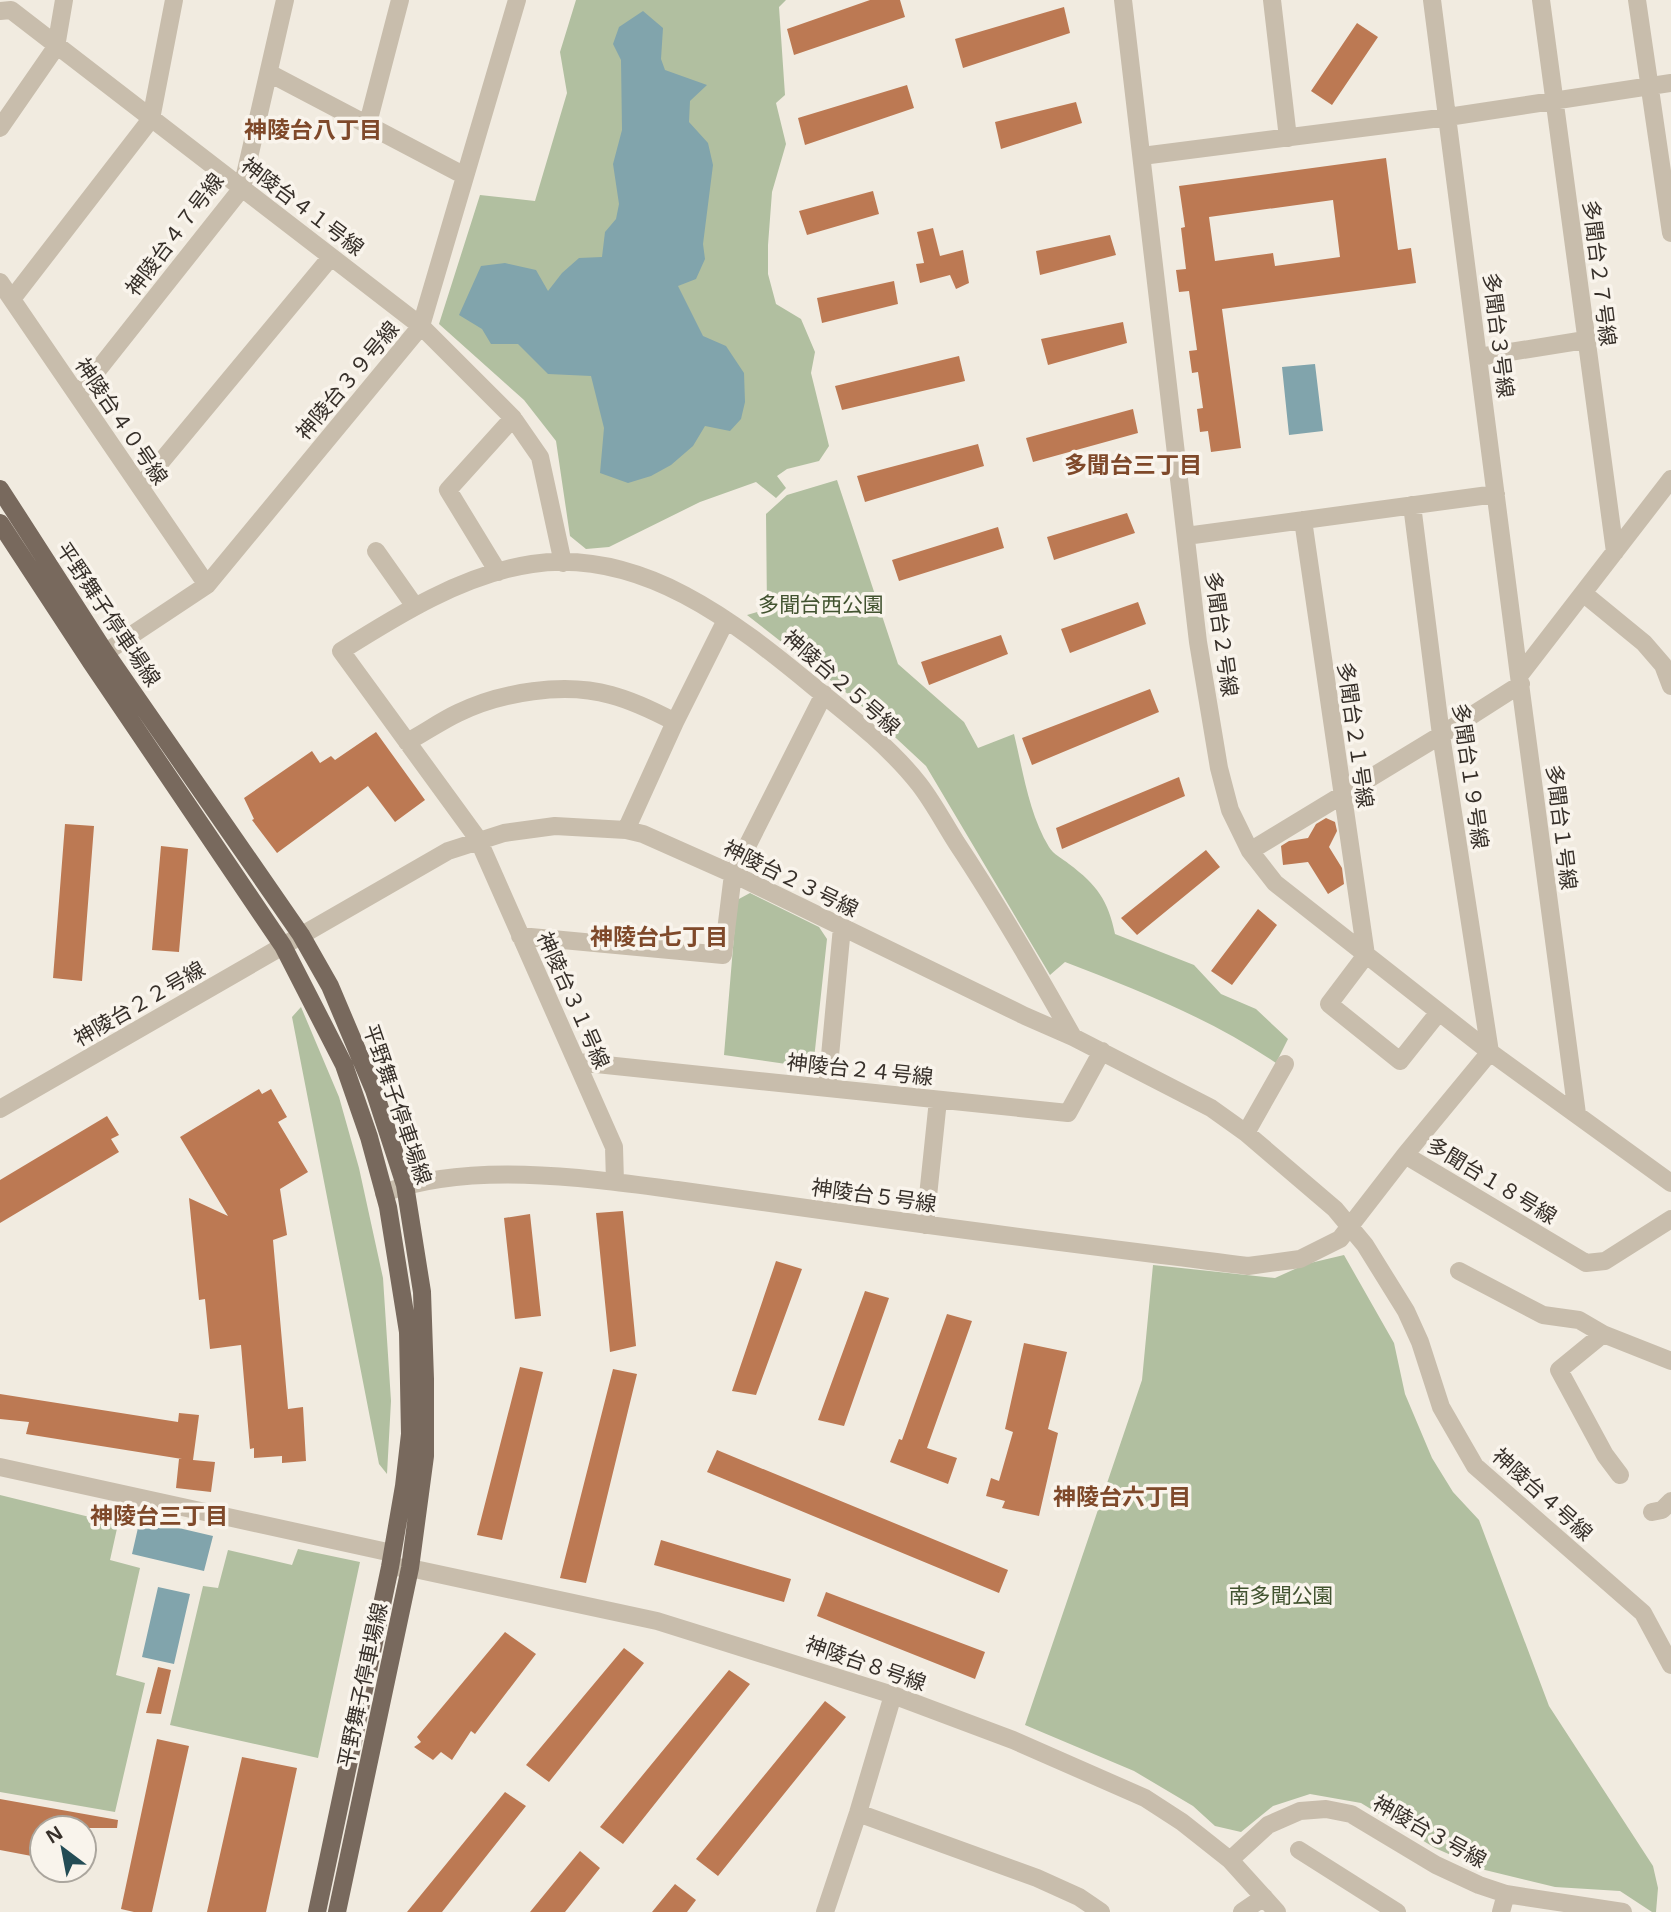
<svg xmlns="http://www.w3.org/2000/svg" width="1671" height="1912" font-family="'Open Sans','Noto Sans JP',sans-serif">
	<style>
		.green { fill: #b1bfa0 }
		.water { fill: #81a4ac }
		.building { fill: #bc7953; fill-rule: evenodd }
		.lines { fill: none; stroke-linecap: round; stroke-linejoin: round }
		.minor { stroke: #c8bdac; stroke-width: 18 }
		.major { stroke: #78695d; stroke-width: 18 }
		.labels { text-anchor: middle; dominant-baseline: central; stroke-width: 7; stroke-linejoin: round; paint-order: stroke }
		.street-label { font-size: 21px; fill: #37302a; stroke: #f9f4ec }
		.park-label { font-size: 21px; fill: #425330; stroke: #f9f4ec }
		.neighbourhood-label { font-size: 23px; font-weight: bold; fill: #7f492a; stroke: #f9f4ec }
	</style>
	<rect width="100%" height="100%" fill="#f1ebe0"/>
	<path class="green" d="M576,0H786L779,7L785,95L776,103L786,144L772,192L768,245V274L776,304L801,319L815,352L811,373L829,446L819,461L787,469L777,476L786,488L776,498L756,482L700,502L609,547L586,549L570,536L556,441L524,400L439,324L480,195L535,201L567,93L560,52Z
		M837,480L898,664L964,722L978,748L1014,734C1023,771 1029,814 1049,847C1053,854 1063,859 1069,864C1097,885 1108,900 1115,934L1194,965L1221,994L1256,1009L1288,1039L1276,1063C1211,1019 1138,990 1065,962L1050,975L926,766L853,698L747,615L767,609L766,514L787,495Z
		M750,893L819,927L827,939L814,1059L800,1066L724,1055L737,900Z
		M301,1007L339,1097L359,1168L383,1278L391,1401L387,1474L379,1464L292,1017Z
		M1344,1255L1394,1343L1405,1394L1432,1458L1453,1492L1479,1520L1549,1706L1653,1866L1658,1888L1656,1912H1652L1620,1891L1555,1887L1485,1870L1435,1848L1361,1803L1310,1794L1273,1806L1241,1832L1215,1826L1193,1806L1134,1771L1025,1725L1142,1380L1153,1265L1275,1278L1306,1264Z
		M0,1495L118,1524L110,1560L140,1568L116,1675L145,1683L115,1812L0,1792Z
		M298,1549L360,1562L318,1758L170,1725L203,1586L218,1588L228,1550L292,1565Z"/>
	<path class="water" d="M643,11L663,28L661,59L665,70L707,85L690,101L689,122L708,143L713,165L703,244L705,259L696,279L678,286L703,336L726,346L744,373L745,402L741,419L730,431L705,426L693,446L671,465L651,476L628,483L600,473L604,428L591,376L548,374L518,344H491L482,329L459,315L481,266L505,263L536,270L548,291L562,273L579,258L602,257L605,232L616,219L619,204L613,164L622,130L621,60L613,44L619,27Z
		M1315,364L1323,431L1289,435L1282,367Z
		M140,1519L213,1536L204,1571L132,1554Z
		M158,1587L190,1594L174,1664L142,1657Z"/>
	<path class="building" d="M870,0H900L905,17L794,55L787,29Z
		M1064,7L1070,33L963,68L955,39Z
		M1357,23L1378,37L1332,105L1311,91Z
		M907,85L914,108L805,145L798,118Z
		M1076,102L1082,123L1001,149L995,122Z
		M1386,158L1398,250L1411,248L1416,283L1222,309L1241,448L1211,452L1208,431L1200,432L1197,409L1203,408L1198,372L1192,373L1189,351L1197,350L1189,291L1179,292L1176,270L1186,269L1181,228L1185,227L1179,186ZM1333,200L1340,257L1275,266L1273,253L1215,261L1209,217Z
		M873,191L879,214L807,235L799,211Z
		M933,228L940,256L963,250L969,283L956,289L950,275L920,283L916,264L924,263L917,232Z
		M1110,235L1116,255L1040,275L1036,251Z
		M894,281L898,304L822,323L817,298Z
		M1123,322L1127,343L1048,365L1041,339Z
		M959,356L965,381L842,410L835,386Z
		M1133,409L1138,433L1033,462L1026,438Z
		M978,444L984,466L865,502L857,476Z
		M1127,513L1135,533L1054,560L1047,537Z
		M998,527L1004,548L899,581L892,560Z
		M1138,602L1146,624L1070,653L1061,629Z
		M1001,635L1008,654L929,685L921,662Z
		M1150,689L1159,712L1032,765L1022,738Z
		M376,732L425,800L395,822L368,786L277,853L252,820L254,819L244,798L312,751L320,763L331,756L335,760Z
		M1179,777L1185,796L1062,849L1056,828Z
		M1326,818L1335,822L1337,831L1329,847L1342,868L1344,884L1328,894L1308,862L1283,865L1281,846L1289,841L1308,838L1316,824Z
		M65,824L94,826L82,981L53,978Z
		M161,846L188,849L179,952L152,950Z
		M1206,850L1220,867L1137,935L1121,918Z
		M1258,909L1277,925L1232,985L1211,971Z
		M259,1089L262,1094L271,1089L287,1117L278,1122L308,1172L280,1189L287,1235L273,1240L288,1409L303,1407L306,1461L282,1463V1456L254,1458V1448L250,1449L241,1345L210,1349L205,1299L199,1300L189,1198L228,1216L180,1137Z
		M107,1116L119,1135L111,1139L119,1152L0,1223V1180Z
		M623,1211L636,1346L610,1352L596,1213Z
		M530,1214L541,1316L515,1319L504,1218Z
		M776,1261L802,1269L756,1395L732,1391Z
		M865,1291L889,1298L844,1426L818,1420Z
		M947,1314L972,1321L927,1448L957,1458L948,1484L890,1462L899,1439L902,1440Z
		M1024,1343L1067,1352L1048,1429L1058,1433L1039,1516L1002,1508L1005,1501L986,1496L991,1478L999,1481L1013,1432L1005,1429Z
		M520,1367L543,1372L502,1540L477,1535Z
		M613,1369L637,1374L586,1583L560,1578Z
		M0,1394L178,1422L179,1413L199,1415L193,1460L215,1462L211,1492L176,1488L179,1459H182L26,1434L29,1422L0,1419Z
		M717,1450L1008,1570L999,1593L707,1472Z
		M661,1540L791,1579L784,1602L654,1565Z
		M826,1592L985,1652L975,1679L817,1616Z
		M505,1632L536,1654L475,1734L471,1731L452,1760L441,1752L433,1760L414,1747L421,1742L417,1737Z
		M624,1648L644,1663L549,1782L526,1765Z
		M158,1667L171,1670L161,1714L146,1713Z
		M729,1670L750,1684L623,1844L600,1827Z
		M825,1701L846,1717L718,1876L696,1859Z
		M157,1739L189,1746L152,1912H134L121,1909Z
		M242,1757L297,1768L266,1912H207Z
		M505,1792L526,1806L442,1912H407Z
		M0,1799L118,1820L117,1828H42V1858L0,1850Z
		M580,1851L600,1868L565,1912H530Z
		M675,1884L696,1900L687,1912H652Z"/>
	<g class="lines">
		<path class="minor" d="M1123,0L1198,642L1219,768L1230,810L1250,851L1275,883L1490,1052L1671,1183
			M1272,0L1288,138
			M1432,0L1519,676
			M1541,0L1615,552
			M1637,0L1671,233
			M0,11L11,10L421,326L513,418L540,457L563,563
			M269,73L465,176
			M368,123L400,0
			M0,128L56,47L64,0
			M1142,156L1448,117L1671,83
			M0,282L207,585
			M12,299L151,119L174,0
			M1479,357L1585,340
			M78,395L242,188L285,0
			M140,487L331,257
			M1412,505L1441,735L1490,1052L1405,1155L1586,1263L1605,1261L1671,1219
			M1303,520L1366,955L1329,1004L1400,1061L1439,1012
			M1186,536L1496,494
			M376,551L414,605
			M498,572L448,490L513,418
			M1583,593L1644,643L1663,665L1671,686
			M94,660L207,585L421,326L517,0
			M407,742C424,733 441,721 458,713C501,692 564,682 611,695C634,701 654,711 675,722
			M626,830L675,722L726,620
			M1250,851L1441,735L1521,684
			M520,936L723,955L733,874L824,694
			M577,1062L1068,1113L1102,1051
			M827,1088L842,927
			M0,1109L448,851L504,833L555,826L626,830L643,834L733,874L1025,1016L1073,1037L1211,1108L1246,1133L1335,1209L1365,1245L1406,1311L1420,1342L1441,1407L1475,1466L1643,1613L1671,1665
			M1577,1114L1519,676L1671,479
			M1246,1133L1285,1064
			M615,1182L614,1147L478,839L341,651C398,615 464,574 532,564C642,548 735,622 814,687C850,716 890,747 919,784C933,802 944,823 956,842C998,905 1036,971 1073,1037
			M384,1193C470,1161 587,1178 677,1190C734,1198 792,1206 849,1214C982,1233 1115,1249 1248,1266L1300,1259L1340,1239L1405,1155
			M925,1225L938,1100
			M1459,1271L1543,1315L1579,1320L1603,1334L1671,1361
			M1603,1334L1559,1370L1605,1455L1620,1475
			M0,1467L392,1553
			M1652,1512L1662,1510L1671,1501
			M390,1567L410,1568L657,1621L893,1695L1013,1740L1145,1798L1182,1822L1230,1860L1277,1912
			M858,1813L1037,1878L1079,1897L1101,1912
			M1299,1850L1397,1912
			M1230,1860L1268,1825L1300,1811L1326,1809L1351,1814L1436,1865L1479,1885L1506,1894L1623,1912
			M825,1912L858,1813L893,1695
			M1242,1912L1264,1897
			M1501,1912L1506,1894"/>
		<path class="major" d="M0,489L105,652L301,935L330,986L374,1090L405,1185L422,1292L425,1379V1456L410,1568L337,1912
			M0,523L91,662L283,946L344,1065L369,1137L388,1207L408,1332L410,1434L404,1486L390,1567L317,1912"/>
	</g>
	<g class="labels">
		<g class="street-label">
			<text transform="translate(303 206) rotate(37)">神陵台４１号線</text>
			<text transform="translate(174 234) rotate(-53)">神陵台４７号線</text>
			<text transform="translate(1600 273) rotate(83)">多聞台２７号線</text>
			<text transform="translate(1499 335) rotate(83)">多聞台３号線</text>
			<text transform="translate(347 380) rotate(-50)">神陵台３９号線</text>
			<text transform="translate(122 421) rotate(56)">神陵台４０号線</text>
			<text transform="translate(109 614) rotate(56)">平野舞子停車場線</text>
			<text transform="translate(1222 634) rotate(82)">多聞台２号線</text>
			<text transform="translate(842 682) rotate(41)">神陵台２５号線</text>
			<text transform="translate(1356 735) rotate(82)">多聞台２１号線</text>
			<text transform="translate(1471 776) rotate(82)">多聞台１９号線</text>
			<text transform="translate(1562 827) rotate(83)">多聞台１号線</text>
			<text transform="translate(791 878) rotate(26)">神陵台２３号線</text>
			<text transform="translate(574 1000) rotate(66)">神陵台３１号線</text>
			<text transform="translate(139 1003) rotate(-30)">神陵台２２号線</text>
			<text transform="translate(860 1069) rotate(6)">神陵台２４号線</text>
			<text transform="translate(398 1104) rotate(71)">平野舞子停車場線</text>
			<text transform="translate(1492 1180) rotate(31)">多聞台１８号線</text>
			<text transform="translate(874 1195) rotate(8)">神陵台５号線</text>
			<text transform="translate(1543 1494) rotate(42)">神陵台４号線</text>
			<text transform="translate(866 1663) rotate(19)">神陵台８号線</text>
			<text transform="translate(362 1685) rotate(-78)">平野舞子停車場線</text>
			<text transform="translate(1430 1831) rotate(29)">神陵台３号線</text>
		</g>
		<g class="park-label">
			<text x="821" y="604">多聞台西公園</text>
			<text x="1281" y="1595">南多聞公園</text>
		</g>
		<g class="neighbourhood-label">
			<text x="313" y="129">神陵台八丁目</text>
			<text x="1133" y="464">多聞台三丁目</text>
			<text x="659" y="936">神陵台七丁目</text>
			<text x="1122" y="1496">神陵台六丁目</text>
			<text x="159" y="1515">神陵台三丁目</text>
		</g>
	</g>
	<g transform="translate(63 1849) rotate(328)"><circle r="33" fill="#f9f4ec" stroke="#aba69e" stroke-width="2"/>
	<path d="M0-5L12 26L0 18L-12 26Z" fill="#234c55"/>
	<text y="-10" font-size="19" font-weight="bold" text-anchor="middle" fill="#37302a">N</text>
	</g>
</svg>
